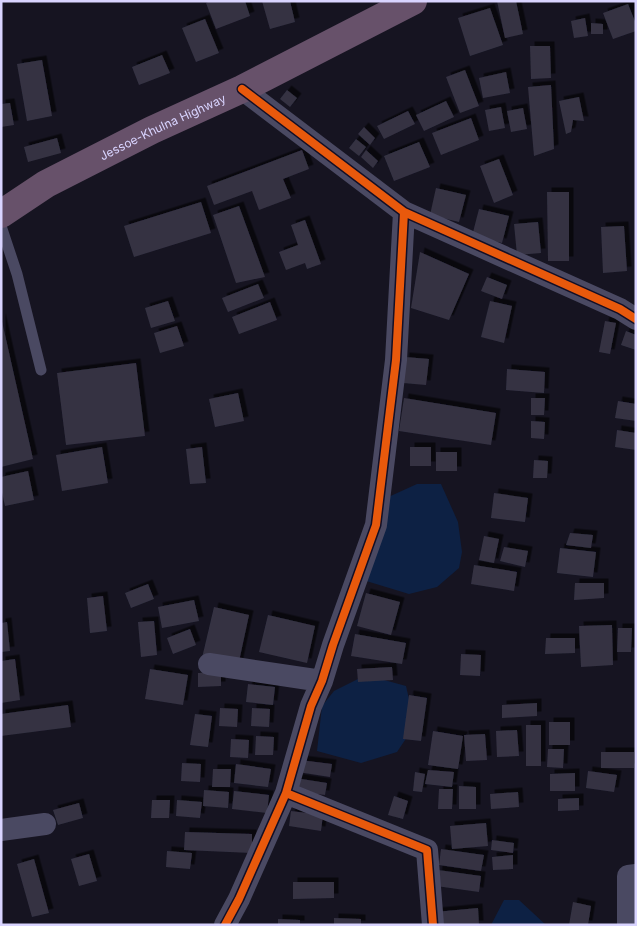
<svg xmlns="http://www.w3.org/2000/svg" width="637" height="926" font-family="Inter,sans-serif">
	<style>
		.water { fill: #0d2144 }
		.building { fill: #343243; filter: url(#shadow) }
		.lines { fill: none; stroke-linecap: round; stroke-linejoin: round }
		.lane { stroke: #4a4962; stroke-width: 11 }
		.street { stroke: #4a4962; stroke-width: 22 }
		.highway { stroke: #67516a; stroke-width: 28 }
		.cycleway-casing { stroke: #130f26; stroke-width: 11 }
		.cycleway { stroke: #e8590c; stroke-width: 8 }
		.labels { text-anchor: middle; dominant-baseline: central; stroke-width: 4; stroke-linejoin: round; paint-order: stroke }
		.street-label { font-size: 12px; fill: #d9d4ff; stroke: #130f26 }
	</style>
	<defs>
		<filter id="shadow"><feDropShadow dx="4.5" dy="-4.5" stdDeviation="0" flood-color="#0009"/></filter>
	</defs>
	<rect width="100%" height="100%" fill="#161421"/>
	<path class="water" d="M417,484H441L458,522L462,552L459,568L437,587L409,594L363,580L384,499Z
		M366,675L406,686L415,725L397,752L361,763L317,751L322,706L334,691Z
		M504,900H519L546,925H491Z"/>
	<path class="building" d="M210,1H245L250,16L216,29L206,3Z
		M262,1H290L295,22L270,29Z
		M497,1H516L523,34L505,38Z
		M628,4L636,24V31L613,39L603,13Z
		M490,8L503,45L470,56L458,18Z
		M585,18L588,36L574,38L571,21Z
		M205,19L219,53L196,62L182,28Z
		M591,23L603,24V34H591Z
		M530,46H550L551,78L531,79Z
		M162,55L170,73L139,85L132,67Z
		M42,60L52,116L27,121L17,64Z
		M465,70L479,106L460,113L446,77Z
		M506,72L510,93L483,98L479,78Z
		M551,85L554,149L534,156L528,87Z
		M287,90L297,98L290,107L280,99Z
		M579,97L584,121L573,120L571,132L566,134L559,101Z
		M446,101L454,117L424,131L416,115Z
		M10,103L14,125L1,127V104Z
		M501,107L505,128L489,131L485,110Z
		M523,108L527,129L511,132L507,111Z
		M408,111L415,124L384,139L377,126Z
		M471,118L479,140L441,155L432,133Z
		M364,127L375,138L370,145L358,134Z
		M57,138L61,153L28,162L24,147Z
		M356,139L366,147L359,156L349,148Z
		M419,142L430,167L394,181L384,156Z
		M302,150L309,169L283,179L291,198L259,210L252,191L214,205L207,186Z
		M366,150L378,161L373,168L361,157Z
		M499,159L513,195L494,203L480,166Z
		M436,188L466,195L459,222L430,215Z
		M547,192H569V261H548Z
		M201,202L211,233L134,257L124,226Z
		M239,206L265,277L236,283L213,215Z
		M479,209L509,216L502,243L472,236Z
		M305,220L321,264L307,269L305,263L286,270L279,252L298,245L291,225Z
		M538,222L541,253L517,255L514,224Z
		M624,226L627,271L603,273L601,227Z
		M420,252L469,274L449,320L411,308Z
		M487,277L507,285L502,299L481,291Z
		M258,284L264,298L228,312L222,298Z
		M168,301L175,321L151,328L145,308Z
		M490,301L512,306L504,343L481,337Z
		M270,302L277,320L239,334L232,317Z
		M1,317L33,459L1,467Z
		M605,321L616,323L610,354L599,352Z
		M177,326L184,346L160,353L154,333Z
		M626,331L636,335V350L621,345Z
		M405,357L429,359L426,385L403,383Z
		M136,363L145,436L66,445L57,373Z
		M507,369L545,372L544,393L506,390Z
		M238,393L244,421L215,427L209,399Z
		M404,398L496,413L491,445L399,431Z
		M531,398H545L544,415H531Z
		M618,401L636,404V421L615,418Z
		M531,421L545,422L544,439L531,438Z
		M617,430L636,433V450L615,447Z
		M102,447L108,483L62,491L56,455Z
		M202,447L206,483L190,484L186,449Z
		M410,447H431V466H410Z
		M436,452H457V471H436Z
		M534,460L548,461L547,478H533Z
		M28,471L34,500L5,506L1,488V477Z
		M494,493L528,498L525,522L491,518Z
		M570,533L593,535L591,548L566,545Z
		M484,536L499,539L494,563L479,560Z
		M504,547L528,551L525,567L500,561Z
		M560,548L596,552L593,577L557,573Z
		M474,565L517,572L514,591L471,584Z
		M575,583H604V598L574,600Z
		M148,584L154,599L131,608L125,593Z
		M366,593L400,602L391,635L357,626Z
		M103,596L107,631L90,633L87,598Z
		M194,600L199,621L162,628L158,607Z
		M214,607L249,615L238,666L202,658Z
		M268,615L315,626L307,663L259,652Z
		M154,621L157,655L141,657L138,622Z
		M7,622L10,651L1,652V623Z
		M612,625L613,665L581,667L579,626Z
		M618,628H632L631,652H617Z
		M190,629L196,645L173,654L167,638Z
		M355,634L406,643L402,664L351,656Z
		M546,638H575V653L545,654Z
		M461,654L481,655L480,676L460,675Z
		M15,659L20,700L1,703V661Z
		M392,667L393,680L358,682L357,669Z
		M150,669L188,675L183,705L145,699Z
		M221,672V686L198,687V673Z
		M248,684L275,687L273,705L246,702Z
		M409,695L427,698L421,741L403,739Z
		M537,703V716L502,718V705Z
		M68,705L71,727L1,736V714Z
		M220,708L238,709L237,727L219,726Z
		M252,708L270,709L269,727L251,726Z
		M195,714L212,716L208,747L190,745Z
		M549,722H570V745H549Z
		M526,725H541V766H526Z
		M517,730L519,756L497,757L496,731Z
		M433,731L463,736L458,769L428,765Z
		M485,734L487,760L466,761L464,735Z
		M256,736L274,737L273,755H255Z
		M231,739L249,740L248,758L230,757Z
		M548,749H564L563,768L547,767Z
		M601,752H634V768H601Z
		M300,760L332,764L330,777L298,772Z
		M182,763L201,764L200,782L181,781Z
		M236,764L271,769L268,787L234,783Z
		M213,769H231L230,787H212Z
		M428,770L454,772L452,787L425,784Z
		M588,771L617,775L614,792L586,788Z
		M415,772L425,774L422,792L413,791Z
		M575,773V791H550V774Z
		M295,778L327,783L325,795L293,791Z
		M459,786L476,787V809H459Z
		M439,789H453L452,809H438Z
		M204,790L229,792L228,808L203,806Z
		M234,791L269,795L267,813L232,809Z
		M518,792L519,807L491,809L490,794Z
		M394,796L408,801L403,819L388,815Z
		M579,798V810L558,811V799Z
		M152,800H170L169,818H151Z
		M177,800L202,802L200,818L176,816Z
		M79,803L83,818L58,825L53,810Z
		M291,811L323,815L321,831L289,826Z
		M486,823L488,846L452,849L450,826Z
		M185,832L252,834V853L184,850Z
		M492,840L514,843L513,853L491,850Z
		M441,849L484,855L481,871L439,865Z
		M167,851L192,853L190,869L166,867Z
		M89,854L97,881L79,886L71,859Z
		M513,855V869L493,870L492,857Z
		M34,859L49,913L32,917L17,864Z
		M438,870L481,876L479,892L436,886Z
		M293,882H334V898L293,899Z
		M573,902L591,906L588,925H569Z
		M478,908L479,925H436L435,912Z
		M334,918L361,919V925H334Z
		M278,919L300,920V925H278Z"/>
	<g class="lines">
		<path class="lane" d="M1,226L17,274L41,370"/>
		<path class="street" d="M242,89L404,212L620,309L636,319
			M209,664L322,681
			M286,793L427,850L433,925
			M1,830L45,824
			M225,925L239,899L286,793L311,706L322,681L333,645L376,525L396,360L404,212
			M628,925V876L636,875"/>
		<path class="highway" id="s1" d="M1,214L46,184L152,130L242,89L413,1"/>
		<defs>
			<path id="cycleway" d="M242,89L404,212L620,309L636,319
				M286,793L427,850L433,925
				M225,925L239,899L286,793L311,706L322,681L333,645L376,525L396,360L404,212"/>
		</defs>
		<use href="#cycleway" class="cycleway-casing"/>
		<use href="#cycleway" class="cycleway"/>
	</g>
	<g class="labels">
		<g class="street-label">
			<text stroke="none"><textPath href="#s1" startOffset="184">Jessoe-Khulna Highway</textPath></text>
		</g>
	</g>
	<rect width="637" height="926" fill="none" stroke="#d9d4ff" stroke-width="5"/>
</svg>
